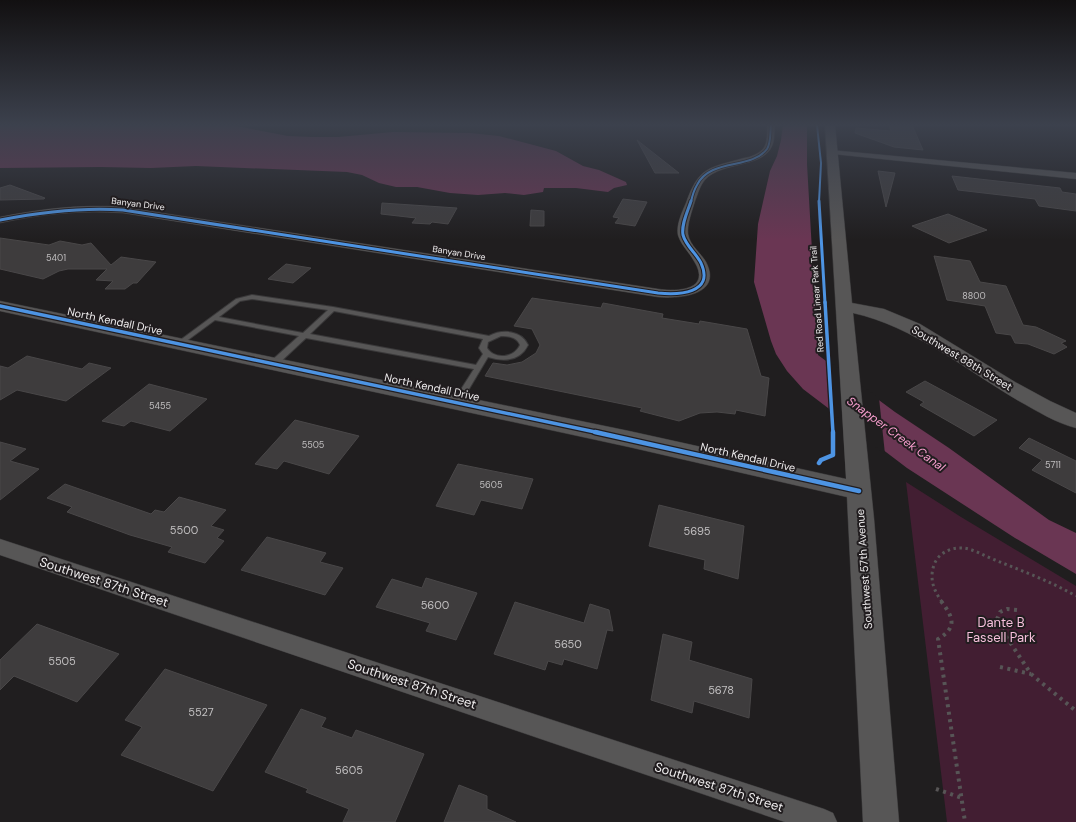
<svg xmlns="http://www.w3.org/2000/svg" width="1076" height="822" font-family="'DM Sans',sans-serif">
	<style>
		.green { fill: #421e32 }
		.water { fill: #6a3653 }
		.pier { fill: #201e1f }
		.building { fill: #3e3c3d; stroke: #494748 }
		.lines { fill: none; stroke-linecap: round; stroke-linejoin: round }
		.lane-casing { stroke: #3a393a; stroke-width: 2 }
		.street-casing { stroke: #3a393a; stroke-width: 1 }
		.secondary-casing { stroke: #3a393a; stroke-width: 1 }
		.path-far1 { stroke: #575556; stroke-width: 3; stroke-dasharray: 2.5 3.5; stroke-linecap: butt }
		.path { stroke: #575556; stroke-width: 4; stroke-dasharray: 3 4.5; stroke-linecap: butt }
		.lane { fill: #575656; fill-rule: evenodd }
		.street { fill: #575656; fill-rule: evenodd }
		.secondary { fill: #575656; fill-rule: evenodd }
		.cycleway-far3-casing { stroke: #211d1f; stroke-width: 3.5 }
		.cycleway-far2-casing { stroke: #211d1f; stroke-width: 5 }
		.cycleway-far1-casing { stroke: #211d1f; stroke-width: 6 }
		.cycleway-casing { stroke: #211d1f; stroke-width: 7 }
		.cycleway-far3 { stroke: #4d94e3; stroke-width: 2 }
		.cycleway-far2 { stroke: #4d94e3; stroke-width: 3 }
		.cycleway-far1 { stroke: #4d94e3; stroke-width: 3.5 }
		.cycleway { stroke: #4d94e3; stroke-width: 4.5 }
		.labels { text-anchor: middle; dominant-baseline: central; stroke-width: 4; stroke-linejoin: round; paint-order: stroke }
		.far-street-label { font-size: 9px; fill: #edebec; stroke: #211d1f }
		.number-label { font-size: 9px; fill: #c1bfc0 }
		.street-label { font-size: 11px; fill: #edebec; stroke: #211d1f }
		.near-number-label { font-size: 11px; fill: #c1bfc0 }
		.water-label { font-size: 12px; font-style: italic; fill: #f99fcf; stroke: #211d1f }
		.near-street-label { font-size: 13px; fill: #edebec; stroke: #211d1f }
		.near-park-label { font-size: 13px; fill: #f6bfdb; stroke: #211d1f }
	</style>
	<rect width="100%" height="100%" fill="#201e1f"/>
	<path class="green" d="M906,482L961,517L1076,586V822H947Z"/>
	<path class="water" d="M0,125H231L288,136L313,137H338L393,132L470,133L499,136L556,151L583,166L599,170L626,182L627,185L614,188L608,192L576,188H544L543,192L524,195L505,193L478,195L450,193L417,187H396L379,183L362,175L347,172L196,166L151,168L101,167L0,168Z
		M783,125H807V164L818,355L895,412L949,448L1049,520L1076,533V574L1015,538L907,468L803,389L787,371L776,354L771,341L754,282L758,224L770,171L777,156L781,140Z"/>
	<path class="pier" d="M826,359L879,398L885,454L829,411Z"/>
	<path class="building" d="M889,125H912L923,150L894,147L855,133L856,128L891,131Z
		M637,140L679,173H655Z
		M878,171L895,173L886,207Z
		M952,176L1060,188L1062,192L1076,194V211L1039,206L1035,199L958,190Z
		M10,185L45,198L44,199L0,200V188Z
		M623,199L647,202L635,226L615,223L619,218L613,217Z
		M382,203L457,208L448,224L432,222L430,224L412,223L416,218L381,214Z
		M531,210L544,211V226H530Z
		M948,214L987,230L949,243L912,226Z
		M0,238L49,245L60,241L82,245L91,243L111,265L121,257L156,262L137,283H133L125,289H105L113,281L96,280L107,269H68L59,271L43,279L0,269Z
		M934,256L970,261L980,282L1006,286L1023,325L1036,327L1066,341L1061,343L1067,347L1054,354L1028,344L1015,343L1011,335L996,333L985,306L947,300Z
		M286,264L311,268L293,283L268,279Z
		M532,298L601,308L603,303L663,314L662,318L699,324L700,321L747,329L761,376L769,378L765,416L736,410L735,414L717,412L700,413L679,421L640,411L642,408L485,376L493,363L507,365L522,362L536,353L540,345L532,329L514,326Z
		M27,356L82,369L89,363L111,368L66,401L17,390L0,400V366L8,368Z
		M925,381L997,420L974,436L920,405L924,402L906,392Z
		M149,384L207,399L170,431L131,421L124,426L102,421Z
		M295,420L359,436L329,474L284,461L277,469L255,464Z
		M1029,438L1076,461V493L1032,470L1042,460L1019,448Z
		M0,442L26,449L10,461L39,469L0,500Z
		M458,464L533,479L522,509L481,500L474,515L436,506Z
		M65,484L151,514L155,510L164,512L179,497L226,510L211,526L224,530L217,538L224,541L205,563L168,552L172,547L130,535L67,512L72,507L47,498Z
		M659,505L744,526L738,579L704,569L705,560L649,546Z
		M267,537L326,553L320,562L343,568L325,595L241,570Z
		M426,578L477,593L456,640L426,631L430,623L376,607L392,579L422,588Z
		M515,602L584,623L590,604L609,610L613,631L607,630L597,669L564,659L562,665L548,661L545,670L494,654Z
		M37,624L119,654L77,702L14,676L0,690V660Z
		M663,634L692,642L689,660L752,679L749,718L694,701L692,713L651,700Z
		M165,669L267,705L213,791L121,755L142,727L125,720Z
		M301,709L326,718L321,727L352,738L356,730L424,754L395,822H343L349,809L306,792L308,789L265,772Z
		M459,785L487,796V809L516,822H444Z"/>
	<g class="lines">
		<defs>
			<path id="lane" d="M252,295L333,307L489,336C502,329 521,330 528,345C520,361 504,362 488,357L460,404L457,405L453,402L474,369L306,338L276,366H273L269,364L270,362L299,336L215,320L181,345L179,346L175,344L236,299ZM252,299L328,310L303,333L219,317L240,301ZM334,311L483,339L479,348L483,354L476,365L310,334ZM501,336C509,336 517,337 520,345C514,358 495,360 487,348L488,342Z"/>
			<path id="street" d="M767,125H775C774,132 775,140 772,146C762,170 716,160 702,184C699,189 697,196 695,201C692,211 687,224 688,234C690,246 701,253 706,262C723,295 680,299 658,297L123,213C81,210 41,214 0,223V217C41,209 81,204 123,207L658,289C678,292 712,290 694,261C689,252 681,245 678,235C676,225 682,212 686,203C699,166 709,168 744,158C751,157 758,154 763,149C768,143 767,132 767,125Z
				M830,150L1076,173V179L833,154L829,152Z
				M0,539L824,809L833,813L837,822H785L0,555Z"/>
			<path id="secondary" d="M825,125H835L852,303L884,309L920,324L1015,382L1050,401L1076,413V428C1056,423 1037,411 1019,401C966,370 913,326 853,313L874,519L899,822H863L847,497L629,447L0,311V301L629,431L846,479Z"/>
		</defs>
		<use href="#lane" class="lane-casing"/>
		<use href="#street" class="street-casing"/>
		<use href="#secondary" class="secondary-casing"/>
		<path class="path-far1" d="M942,602C934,591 929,579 934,565C938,553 951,547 963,548C974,549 984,556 995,560C1022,571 1050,581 1076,596"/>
		<path class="path" d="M941,601C953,617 958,627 938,639L965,822
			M1017,610L1007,609L1000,612L997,619L1000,627L1031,674L1076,711
			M1000,667L1031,674
			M936,789L962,798"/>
		<use href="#lane" class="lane"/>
		<use href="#street" class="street"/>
		<use href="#secondary" class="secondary"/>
		<defs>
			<path id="cycleway-far3" d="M817,125L821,163L819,202
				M691,202C692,197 694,190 697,185C710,158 751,170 767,149C771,143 770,133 771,125"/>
			<path id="cycleway-far2" d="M819,201L825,303
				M0,220C41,212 81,207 123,210L658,293C678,295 715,294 701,263C696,253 686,246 683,235C681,224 688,211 691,201"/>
			<path id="cycleway-far1" d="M825,302L833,433
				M0,306L600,433"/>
			<path id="cycleway" d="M595,432L859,491
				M819,463L821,460L833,455V432"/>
		</defs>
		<use href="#cycleway-far3" class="cycleway-far3-casing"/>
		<use href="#cycleway-far2" class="cycleway-far2-casing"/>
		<use href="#cycleway-far1" class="cycleway-far1-casing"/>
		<use href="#cycleway" class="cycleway-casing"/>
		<use href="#cycleway-far3" class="cycleway-far3"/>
		<use href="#cycleway-far2" class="cycleway-far2"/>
		<use href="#cycleway-far1" class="cycleway-far1"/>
		<use href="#cycleway" class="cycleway"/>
	</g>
	<linearGradient id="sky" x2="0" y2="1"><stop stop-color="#121011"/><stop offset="0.52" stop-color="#3c414d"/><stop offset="1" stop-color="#3c414d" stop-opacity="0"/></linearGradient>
	<rect width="1076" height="240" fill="url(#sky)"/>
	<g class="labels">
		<g class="far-street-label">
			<text transform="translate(138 204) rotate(7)">Banyan Drive</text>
			<text transform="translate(459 253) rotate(9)">Banyan Drive</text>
			<text transform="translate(817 299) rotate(-94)">Red Road Linear Park Trail</text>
		</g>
		<g class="number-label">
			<text x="56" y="258">5401</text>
			<text x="974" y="296">8800</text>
			<text x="160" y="406">5455</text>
			<text x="313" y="445">5505</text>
			<text x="1053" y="465">5711</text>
			<text x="491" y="485">5605</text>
		</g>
		<g class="street-label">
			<text transform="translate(115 321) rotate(12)">North Kendall Drive</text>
			<text transform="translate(962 358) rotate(31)">Southwest 88th Street</text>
			<text transform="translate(432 387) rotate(12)">North Kendall Drive</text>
			<text transform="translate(748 457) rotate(13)">North Kendall Drive</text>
			<text transform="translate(864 569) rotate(-94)">Southwest 57th Avenue</text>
		</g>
		<g class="near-number-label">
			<text x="184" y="530">5500</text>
			<text x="697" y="531">5695</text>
			<text x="435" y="605">5600</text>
			<text x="568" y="644">5650</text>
			<text x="62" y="661">5505</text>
			<text x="721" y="690">5678</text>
			<text x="201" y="712">5527</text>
			<text x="349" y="770">5605</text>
		</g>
		<g class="water-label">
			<text transform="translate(896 434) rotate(36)">Snapper Creek Canal</text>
		</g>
		<g class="near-street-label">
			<text transform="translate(104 582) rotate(18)">Southwest 87th Street</text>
			<text transform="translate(412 684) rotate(18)">Southwest 87th Street</text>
			<text transform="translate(719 787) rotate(18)">Southwest 87th Street</text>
		</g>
		<g class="near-park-label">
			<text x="1001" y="622">Dante B<tspan x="1001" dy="15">Fassell Park</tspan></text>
		</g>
	</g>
</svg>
